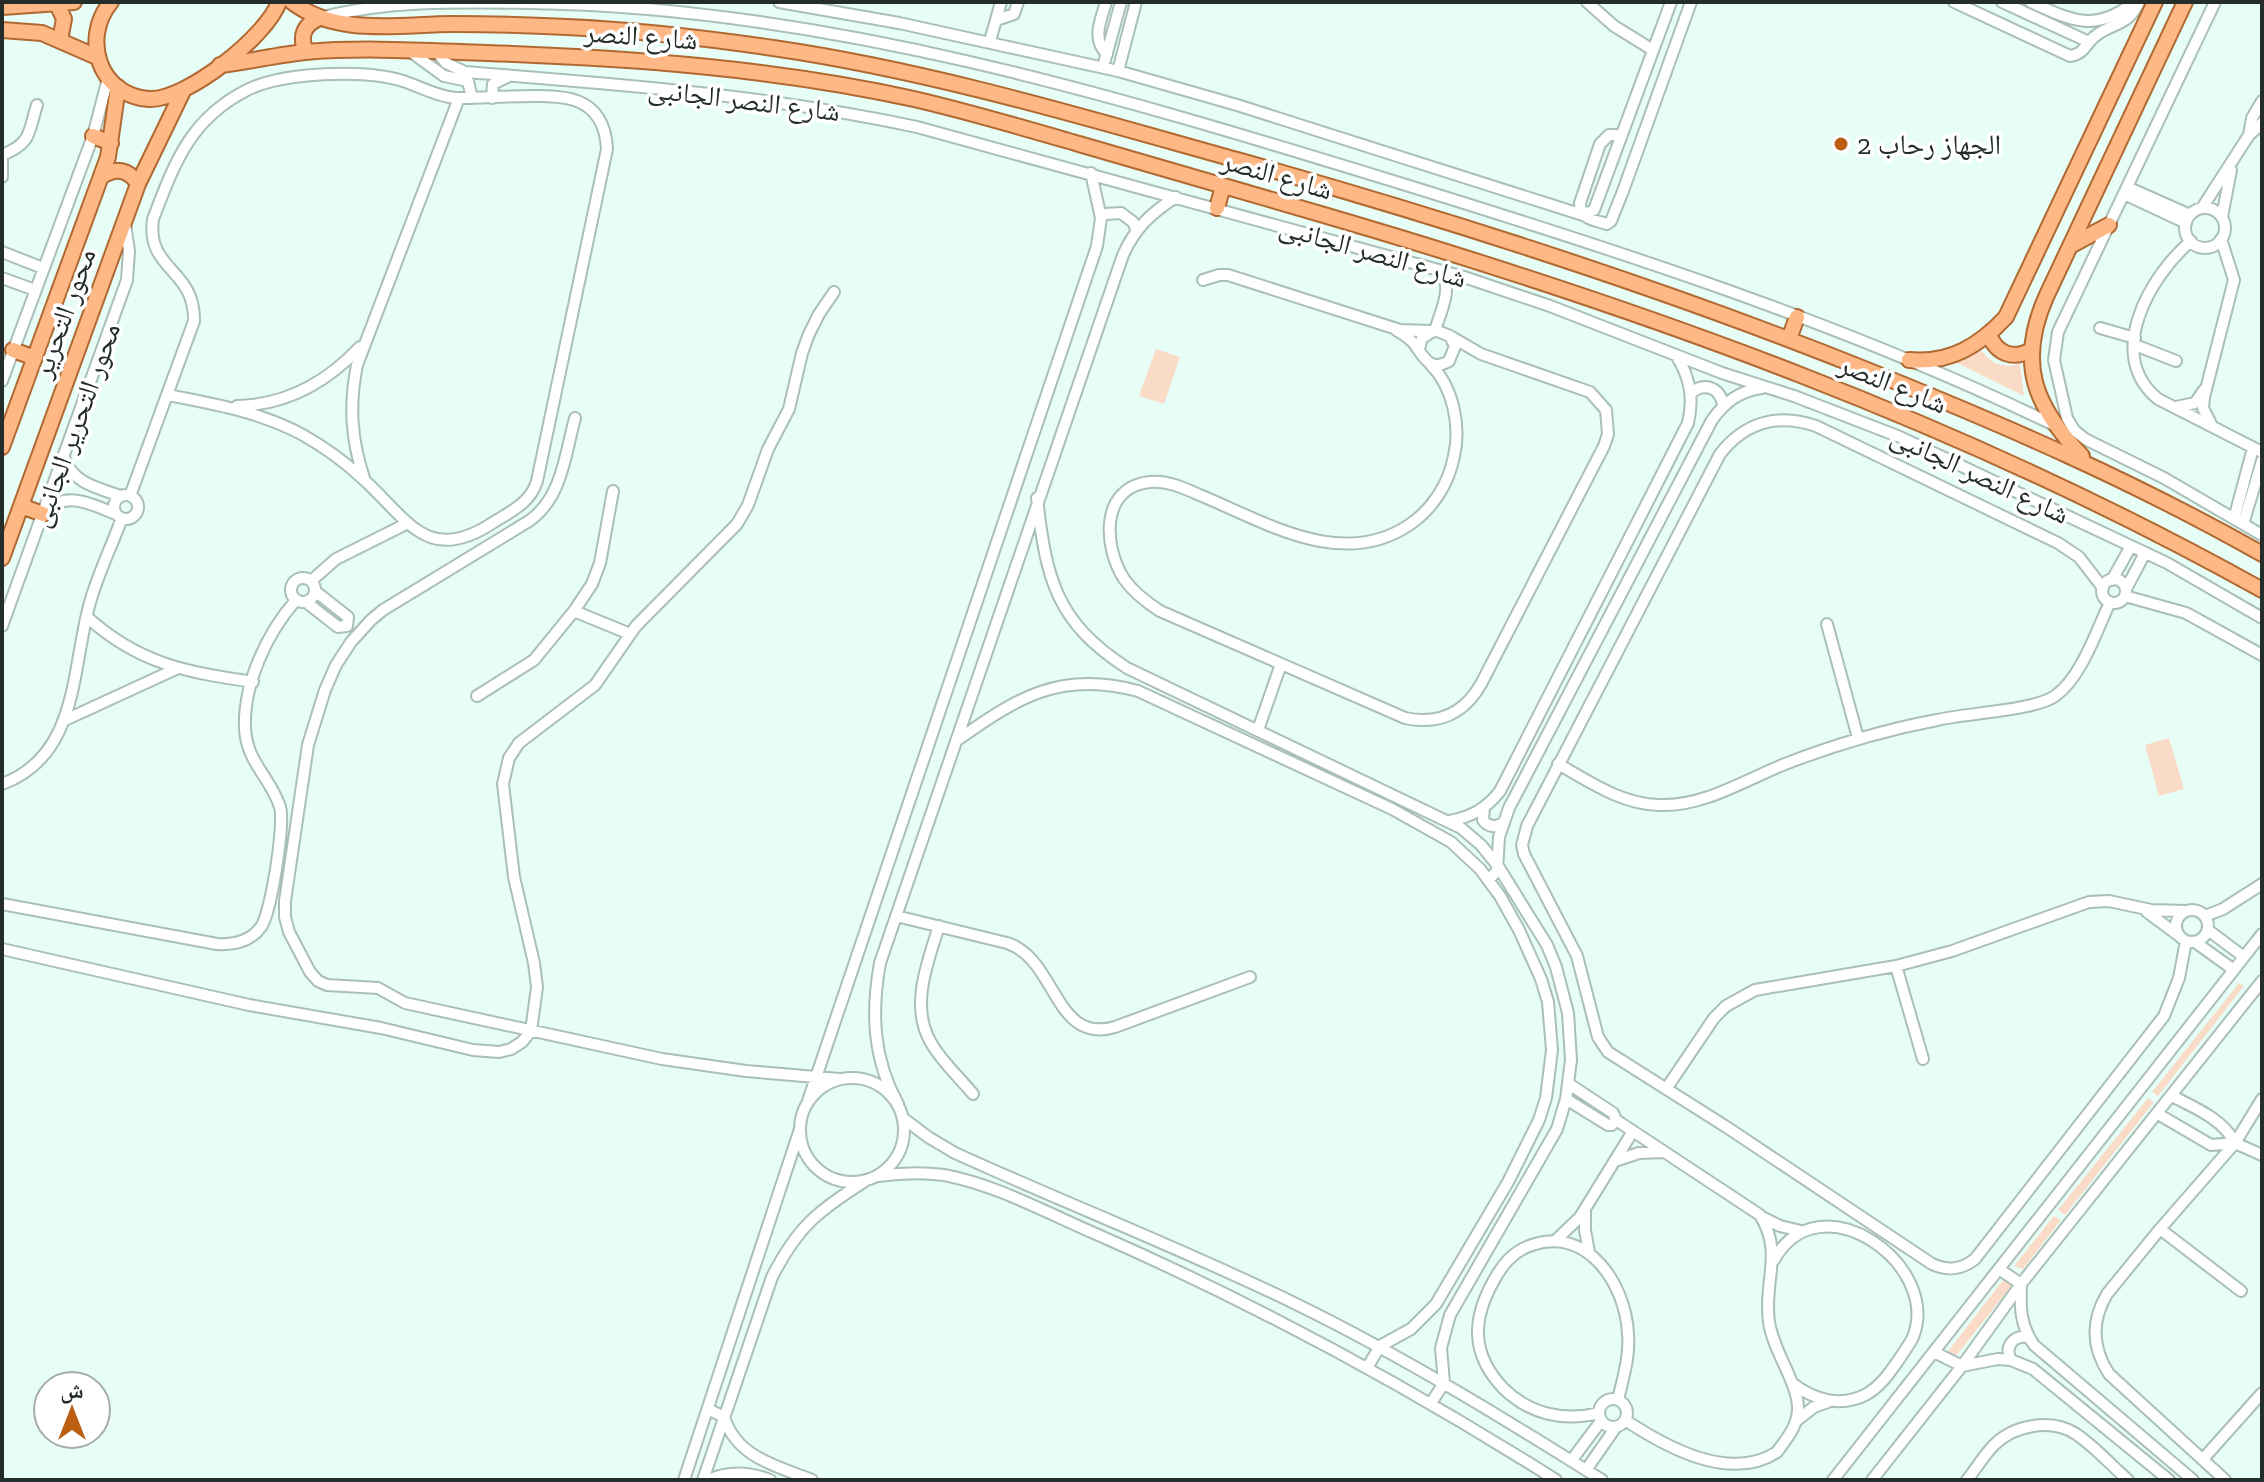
<svg xmlns="http://www.w3.org/2000/svg" width="2264" height="1482" font-family="'Zilla Slab','Noto Naskh Arabic',serif">
	<style>
		.green { fill: #fadbc8 }
		.lines { fill: none; stroke-linecap: round; stroke-linejoin: round }
		.minor-casing { stroke: #a9bfb8; stroke-width: 14 }
		.major-casing { stroke: #b16931; stroke-width: 18 }
		.minor { stroke: #fff; stroke-width: 10 }
		.major { stroke: #feb886; stroke-width: 14 }
		.poi-dot { fill: #bc5e12; stroke: #fff; stroke-width: 3 }
		.labels { text-anchor: middle; dominant-baseline: central; stroke-width: 7; stroke-linejoin: round; paint-order: stroke }
		.street-label { font-size: 28px; fill: #242d2a; stroke: #fff }
		.poi-label { font-size: 28px; fill: #242d2a; stroke: #fff; text-anchor: start }
	</style>
	<rect width="100%" height="100%" fill="#e7fef6"/>
	<path class="green" d="M1156,349L1180,357L1164,404L1139,396Z
		M1982,351C1992,365 2004,368 2020,364L2024,396L1953,361Z
		M2169,738L2184,789L2159,796L2145,745Z
		M2239,983L2244,986L2158,1096L2152,1092Z
		M2148,1098L2154,1102L2065,1215L2058,1210Z
		M2054,1216L2061,1220L2023,1269L2014,1266Z
		M2003,1280L2012,1285L1956,1356L1946,1354Z"/>
	<g class="lines">
		<defs>
			<path id="minor" d="M779,2L899,23L1118,71L1237,105L1583,215L1594,210L1671,2
				M1106,2C1101,20 1091,39 1107,54
				M1587,2L1614,26L1653,50
				M1954,2L2070,56C2084,54 2085,45 2094,37C2112,22 2128,27 2139,2
				M2002,2L2089,42
				M2031,2C2072,21 2096,33 2134,2
				M2215,2L2058,332L2054,360L2067,418L2074,430L2085,439L2164,478L2262,535
				M323,17C391,0 460,2 529,3C825,7 1113,95 1393,181C1617,250 1843,323 2054,425
				M996,20L1014,14L1018,2
				M990,41L1001,2
				M411,52L444,76L468,81L472,98
				M437,52L446,63L465,72C617,84 767,95 917,127L1464,277L1550,306L1722,373L1794,396L1900,437L2167,563L2262,618
				M1103,67L1121,2
				M1118,71L1136,2
				M492,98L493,84L507,77
				M1622,135H1609L1600,144L1580,203C1580,219 1594,220 1607,224L1611,221L1623,191L1691,2
				M2249,135L2252,118L2262,101
				M2,155C32,143 28,133 37,105
				M2,156V177
				M2127,187L2190,215
				M2124,194L2186,223
				M2202,208L2249,135L2262,123
				M2185 228a20 20 0 1 1 40 0a20 20 0 1 1-40 0Z
				M2222,217L2231,170
				M1101,218L1105,214L1121,213L1133,222L1136,229
				M2191,241C2150,276 2104,355 2158,399L2262,452
				M2,252L43,268
				M2,278L35,290
				M1203,280L1219,275H1228L1400,330L1430,331
				M2100,328L2135,338
				M1396,330C1403,334 1413,340 1417,348C1426,361 1432,371 1449,361L1455,346L1450,336L1435,330L1422,338L1419,349
				M1435,330C1441,311 1453,288 1441,271
				M2135,345L2176,361
				M1431,365C1453,387 1461,426 1454,456C1449,483 1433,509 1409,525C1342,570 1267,523 1202,496C1186,489 1168,480 1150,482C1100,487 1103,546 1124,579C1134,593 1146,602 1160,611L1405,718C1438,725 1464,714 1481,684L1604,446L1608,434L1606,410L1590,392L1481,354L1450,336
				M2,381L93,136L108,78
				M1691,393C1704,382 1720,387 1723,405
				M237,406C286,405 327,382 360,347
				M2176,407L2195,403L2204,390
				M575,418C565,455 562,498 529,521L383,610L371,620L351,642L336,665L325,690L308,745L285,901V917L289,932L310,972L318,981L327,985L378,988L405,1003L662,1059L746,1071L839,1079
				M2212,426L2203,408L2204,397L2234,280L2221,239
				M64,457C72,483 97,488 121,496
				M364,478C351,439 349,405 357,365L459,98
				M114 507a12 12 0 1 1 24 0a12 12 0 1 1-24 0Z
				M130,496L194,321C195,268 146,271 153,219C175,162 190,119 247,90C283,72 365,69 403,81C421,87 436,96 455,98C486,99 552,91 577,101C598,109 606,128 607,149L537,481C531,502 512,511 494,522C427,567 407,518 362,478C344,461 324,447 303,435C261,412 214,404 168,395
				M1037,498C1046,579 1056,622 1127,668L1461,828L1481,845L1498,866L1547,945L1556,967L1568,1013L1571,1060L1566,1099L1557,1129L1450,1315L1441,1348L1444,1383L1431,1403
				M44,512C66,490 91,504 116,514
				M2234,519L2253,448
				M2243,524L2262,461
				M291 590a12 12 0 1 1 24 0a12 12 0 1 1-24 0Z
				M2102 591a12 12 0 1 1 24 0a12 12 0 1 1-24 0Z
				M2112,580L2131,546
				M311,581L336,559L406,524
				M2103,588L2079,557L2058,543L1816,426C1778,413 1745,422 1720,454L1527,826L1522,845L1524,854L1577,956L1598,1037L1608,1052L1728,1128L1932,1264C1948,1271 1961,1270 1975,1259L2164,1016L2179,978L2186,941
				M2126,589L2145,553
				M2125,596L2186,613L2262,655
				M306,602L338,627L347,626L348,617L315,591
				M574,611L630,634
				M87,617C139,664 186,672 253,682
				M1827,624L1858,738
				M2,626L127,280L129,251L125,224
				M477,696L534,660L574,611L592,584L600,563L613,491
				M63,721L176,669
				M1258,730L1281,664
				M956,741C1018,697 1061,670 1138,691L1392,809L1451,842L1480,869L1500,896L1519,930L1541,979L1548,1002L1552,1050L1546,1098L1539,1120L1508,1182L1436,1304L1411,1329L1380,1346L1367,1368
				M1558,764C1590,782 1621,804 1659,805C1703,807 1745,780 1785,764C1834,745 1884,730 1937,720C1966,713 2033,711 2055,696C2081,678 2097,630 2110,602
				M2,784C81,755 71,664 91,599C99,572 112,545 122,518
				M1484,808L1483,820C1488,827 1495,828 1503,823
				M1449,821C1471,817 1486,809 1500,791L1688,423C1694,398 1690,377 1676,355
				M1488,880L1497,871L1499,837L1509,808L1712,420C1725,402 1739,391 1762,388
				M2,904L217,944C234,945 250,942 261,927C271,913 285,824 280,807C271,778 247,763 245,729C243,684 267,633 296,600
				M2176 926a16 16 0 1 1 32 0a16 16 0 1 1-32 0Z
				M2147,912L2178,935
				M896,916L1007,943C1057,959 1054,1045 1115,1027L1250,977
				M2205,916L2223,909L2262,884
				M939,926C928,961 910,1005 930,1041C940,1060 959,1077 973,1094
				M2208,930L2244,957
				M2195,942L2234,970
				M2,949L249,1005L381,1028L473,1050L499,1052L511,1049L522,1042L531,1031L537,987L534,963L514,877L503,784L509,758L519,743L595,685L636,626L737,524L748,505L768,449L789,409L802,353L809,334L819,314L834,292
				M1896,966L1923,1059
				M800 1130a52 52 0 1 1 104 0a52 52 0 1 1-104 0Z
				M1666,1089L1714,1018L1726,1006L1755,990L1896,966L1952,951L2089,902L2109,901L2151,910L2186,911
				M2172,1096C2195,1108 2223,1119 2235,1143
				M1566,1099L1608,1125H1612L1616,1120L1613,1113L1569,1084
				M807,1104L1097,246L1101,218L1091,173
				M898,1104C873,1059 871,1013 880,963L1123,255C1135,228 1151,213 1176,197
				M2158,1114L2211,1145L2235,1143L2262,1155
				M903,1118L928,1137L955,1153C1069,1205 1186,1250 1298,1305C1404,1357 1503,1418 1602,1480
				M1616,1120L1760,1215C1784,1254 1763,1281 1769,1322C1773,1351 1798,1383 1798,1408C1798,1426 1787,1438 1777,1452C1731,1482 1669,1449 1625,1420
				M1615,1161L1639,1153L1664,1152
				M878,1176C900,1173 921,1172 944,1175C997,1185 1047,1213 1096,1234C1256,1304 1409,1387 1556,1480
				M1585,1210V1230L1589,1252
				M1762,1217L1780,1226L1801,1231
				M2160,1229L2241,1291
				M1555,1241L1580,1217L1633,1131
				M1774,1260C1819,1178 1942,1264 1913,1337C1910,1344 1904,1351 1900,1358C1890,1372 1882,1385 1867,1394C1841,1408 1814,1400 1792,1383
				M1999,1269L2021,1284C2020,1307 2020,1325 2034,1345L2193,1480
				M1934,1352L1962,1366L1998,1359L2011,1360L2033,1369L2169,1480
				M2011,1360C2004,1347 2013,1335 2028,1337
				M1599 1413a14 14 0 1 1 28 0a14 14 0 1 1-28 0Z
				M708,1409L724,1417C737,1458 777,1466 812,1480
				M1599,1413C1564,1422 1529,1414 1503,1388C1471,1354 1472,1320 1493,1282C1502,1265 1513,1251 1532,1245C1588,1226 1626,1285 1628,1334C1630,1356 1623,1378 1618,1400
				M1796,1421L1814,1407L1828,1402
				M2203,1459L2262,1393
				M1571,1461L1601,1421
				M1586,1470L1616,1427
				M684,1480L800,1129
				M703,1480L772,1277C798,1226 818,1211 865,1181
				M708,1480C728,1471 750,1472 770,1480
				M1833,1480L2262,934
				M1872,1480L1962,1366L2021,1284L2262,981
				M1967,1480C1976,1469 1984,1455 1994,1445C2014,1425 2051,1418 2076,1434C2094,1446 2111,1465 2128,1480
				M2225,1480L2109,1374C2092,1348 2091,1321 2107,1294L2160,1229L2235,1143L2262,1099"/>
			<path id="major" d="M111,2C81,38 99,96 149,99C186,101 267,36 279,2
				M292,2C338,37 399,24 453,24C491,24 529,25 567,27C636,30 705,38 773,48C931,71 1083,117 1237,160C1451,220 1661,287 1867,370C2002,424 2135,482 2262,554
				M57,4L64,19L60,40
				M2,7L74,2
				M2,30L42,33L97,57
				M306,52C299,36 304,24 320,18
				M220,65C248,62 276,55 305,52C364,47 427,51 487,53C630,58 773,68 914,99C970,112 1024,128 1079,144C1158,167 1238,190 1317,213C1643,308 1965,424 2262,590
				M93,136L111,143
				M101,177C115,167 129,169 138,184
				M1217,208L1223,186
				M2070,246L2109,225
				M1989,335C1997,354 2013,360 2031,350
				M1789,339L1797,317
				M13,350L35,358
				M1909,360C1950,364 1980,345 2006,317L2155,2
				M2,447L108,157L118,87
				M2082,456C2034,406 2017,363 2046,297L2185,2
				M21,506L43,514
				M2,558L138,184L184,89"/>
		</defs>
		<use href="#minor" class="minor-casing"/>
		<use href="#major" class="major-casing"/>
		<use href="#minor" class="minor"/>
		<use href="#major" class="major"/>
	</g>
	<circle class="poi-dot" cx="1841" cy="144" r="8"/>
	<g class="labels">
		<g class="street-label">
			<text transform="translate(641 36) rotate(4)">شارع النصر</text>
			<text transform="translate(744 100) rotate(7)">شارع النصر الجانبى</text>
			<text transform="translate(1277 175) rotate(16)">شارع النصر</text>
			<text transform="translate(1373 252) rotate(16)">شارع النصر الجانبى</text>
			<text transform="translate(64 313) rotate(-70)">محور التحرير</text>
			<text transform="translate(1893 384) rotate(22)">شارع النصر</text>
			<text transform="translate(75 425) rotate(-70)">محور التحرير الجانبى</text>
			<text transform="translate(1980 475) rotate(25)">شارع النصر الجانبى</text>
		</g>
		<g class="poi-label">
			<text x="1857" y="144">الجهاز رحاب 2</text>
		</g>
	</g>
	<rect width="2264" height="1482" fill="none" stroke="#242d2a" stroke-width="8"/>
	<g transform="translate(72 1410)"><circle r="38" fill="#ffffff" stroke="#a7abaa" stroke-width="2"/>
	<path d="M0-6L14 30L0 20L-14 30Z" fill="#bc5e12"/>
	<text y="-12" font-size="22" font-weight="bold" text-anchor="middle" fill="#242d2a">ش</text>
	</g>
</svg>
